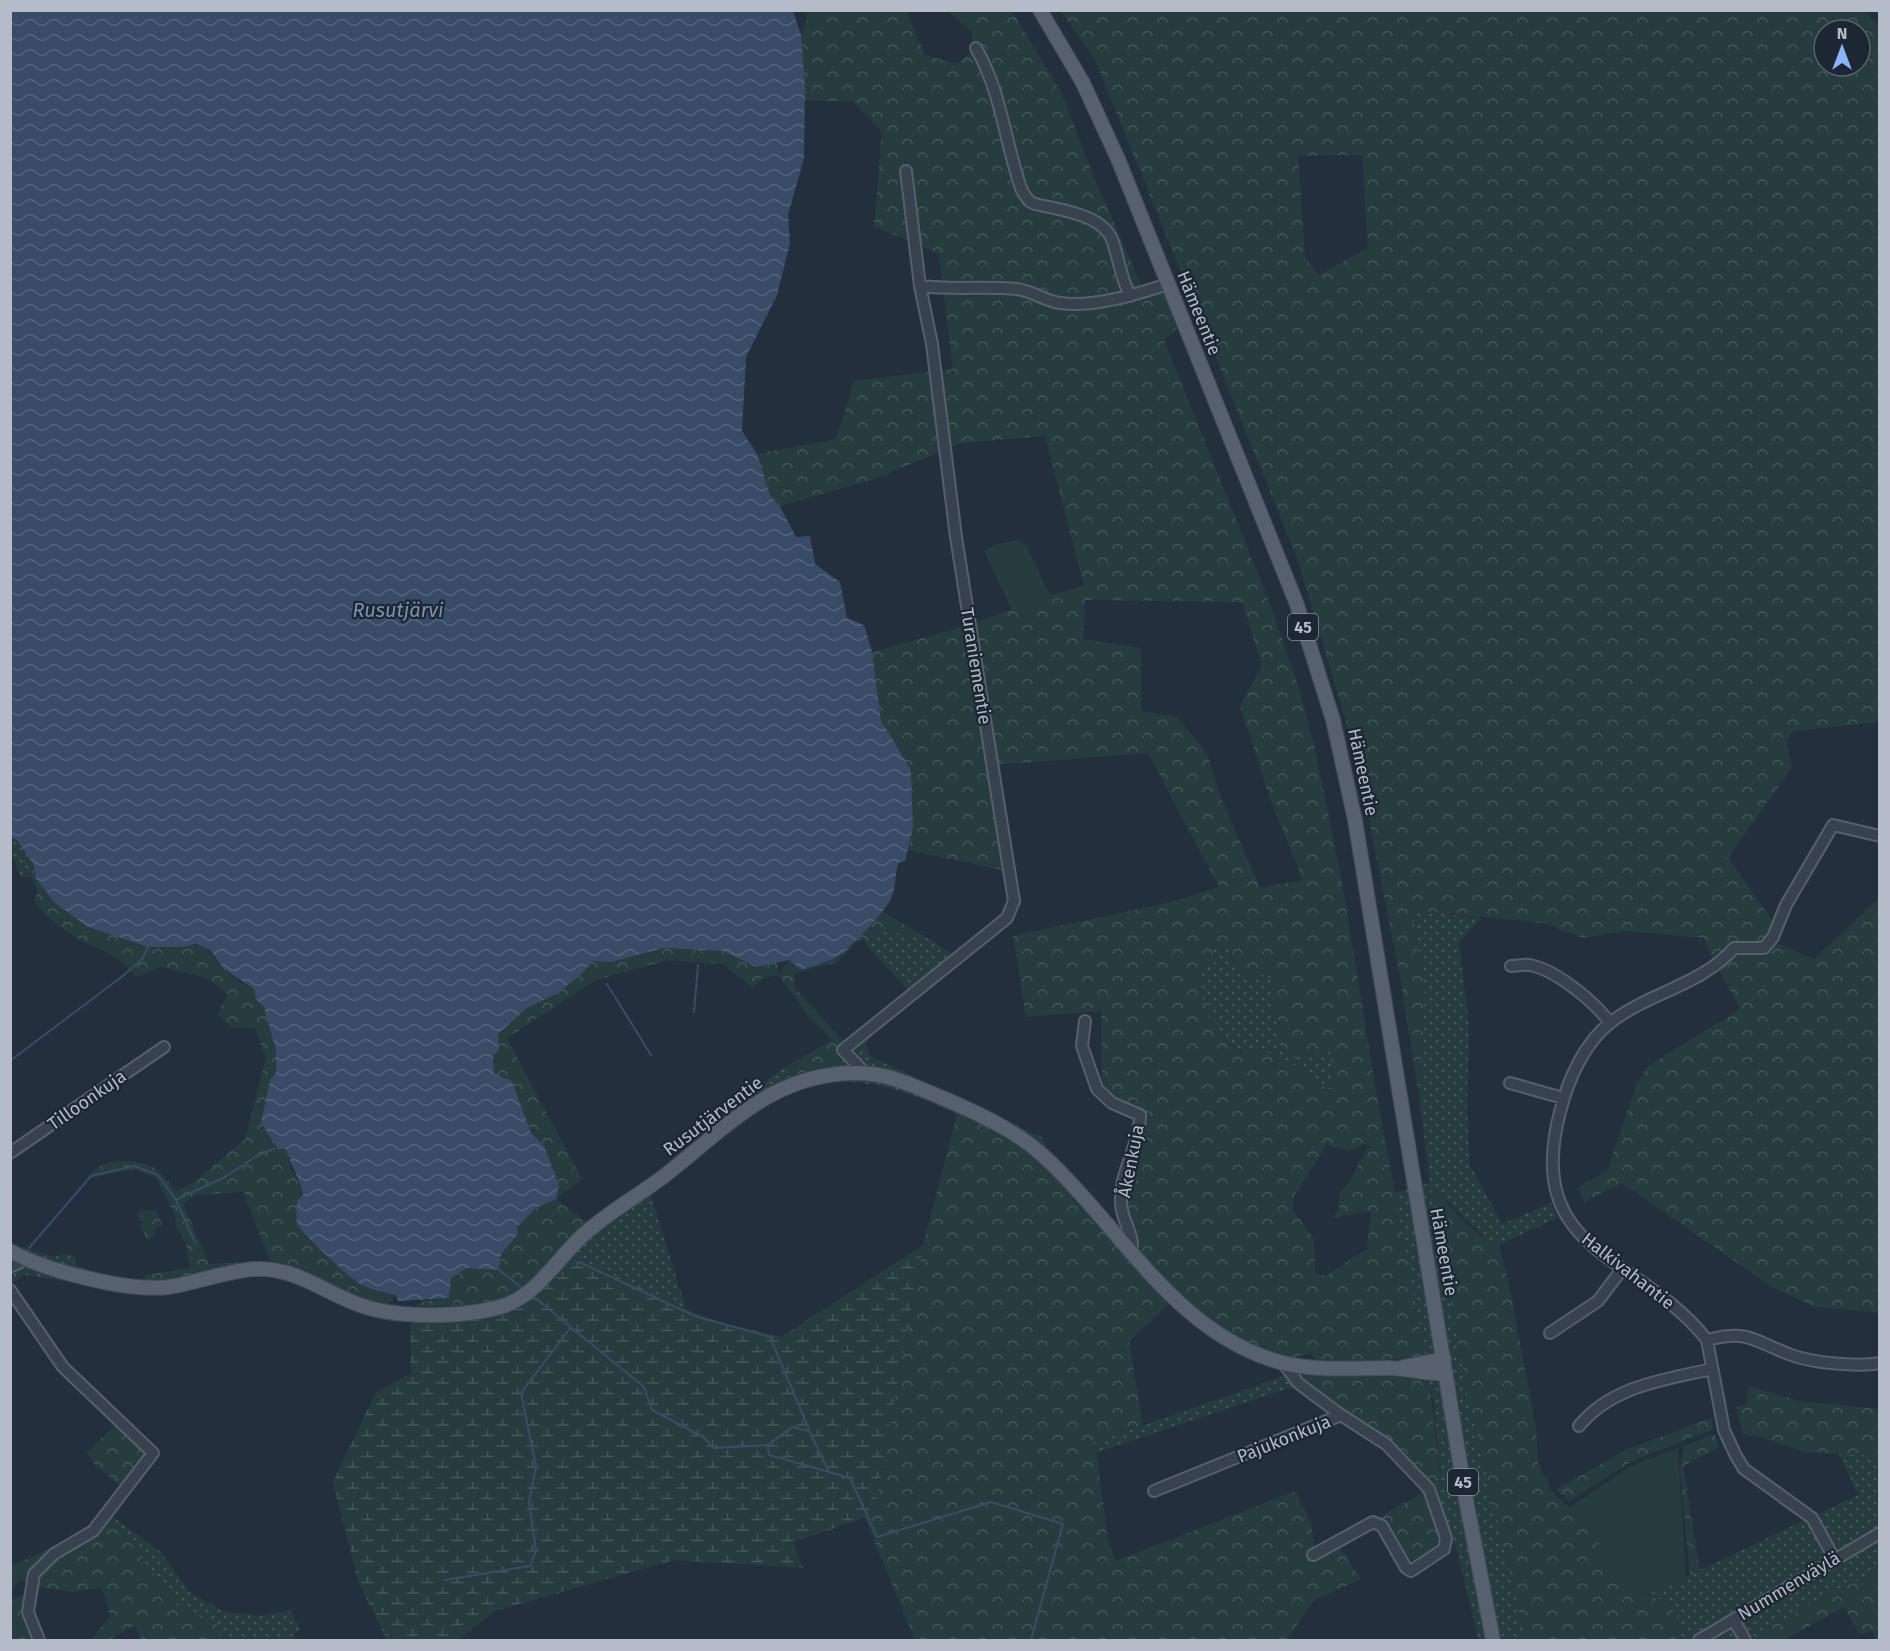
<svg xmlns="http://www.w3.org/2000/svg" width="1890" height="1651" font-family="'Fira Sans',sans-serif">
	<style>
		.grass { fill: url(#grass-dots) }
		.forest { fill: url(#forest-crowns); fill-rule: evenodd }
		.wetland { fill: url(#wetland-marsh) }
		.garden { fill: #263c3f }
		.water { fill: url(#water-waves) }
		.lines { fill: none; stroke-linecap: round; stroke-linejoin: round }
		.stream { stroke: #394c67; stroke-width: 2 }
		.minor-casing { stroke: #565f6c; stroke-width: 14 }
		.major-casing { stroke: #414a57; stroke-width: 16 }
		.minor { stroke: #38414e; stroke-width: 10 }
		.major { stroke: #56606e; stroke-width: 14 }
		.labels { text-anchor: middle; dominant-baseline: central; stroke-width: 4.5; stroke-linejoin: round; paint-order: stroke }
		.shield { fill: #1d2633; stroke: #878f9c; stroke-width: 1.5 }
		.shield-label { font-size: 16px; font-weight: bold; fill: #b4bcc9 }
		.street-label { font-size: 18px; fill: #b4bcc9; stroke: #1d2633 }
		.water-label { font-size: 20px; font-style: italic; fill: #7c92b1; stroke: #1d2633 }
	</style>
	<defs>
		<pattern id="grass-dots" width="8" height="8" patternUnits="userSpaceOnUse" patternTransform="scale(1.5)"><rect width="8" height="8" fill="#263c3f"/><path d="M2 2h.1M6 6h.1" fill="none" stroke="#435659" stroke-width="1.8" stroke-linecap="round"/></pattern>
		<pattern id="forest-crowns" width="20" height="18" patternUnits="userSpaceOnUse" patternTransform="scale(1.5)"><rect width="20" height="18" fill="#263c3f"/><path d="M2 6a3 3 0 1 1 6 0M12 15a3 3 0 1 1 6 0" fill="none" stroke="#435659"/></pattern>
		<pattern id="wetland-marsh" width="20" height="14" patternUnits="userSpaceOnUse" patternTransform="scale(1.5)"><rect width="20" height="14" fill="#263c3f"/><path d="M1 5h8M5 5V1M11 12h8M15 12V8" fill="none" stroke="#435659"/></pattern>
		<pattern id="water-waves" width="16" height="10" patternUnits="userSpaceOnUse" patternTransform="scale(1.5)"><rect width="16" height="10" fill="#394c67"/><path d="M0 5q4-4 8 0t8 0" fill="none" stroke="#53647b"/></pattern>
	</defs>
	<rect width="100%" height="100%" fill="#242f3e"/>
	<path class="grass" d="M10,837L18,841L35,865L21,878L11,852Z
		M1411,910L1481,918L1459,943L1469,1026L1467,1110L1470,1165L1502,1224L1551,1203L1557,1218L1499,1245L1489,1242L1431,1185L1468,1398L1526,1640H1479L1455,1543L1431,1497L1433,1489L1442,1488L1434,1405L1394,1193L1430,1183L1420,1102L1425,988Z
		M879,931L924,936L961,959L914,997L862,940Z
		M1229,948L1232,961L1273,979V1013L1279,1019L1277,1038L1303,1055L1330,1052L1335,1089H1328L1288,1062L1244,1053L1215,1032L1203,1003L1201,968L1218,961L1213,949Z
		M869,1033L866,1046L870,1056L1043,1138L1049,1155L961,1109L957,1114C917,1097 886,1082 842,1082L840,1078H829L776,1096L731,1133H725L650,1192L686,1309L570,1255L644,1185L733,1114L730,1109L782,1069L800,1075L839,1047Z
		M11,1243L54,1257L66,1254L75,1256V1265L92,1271L90,1285L24,1275L11,1284Z
		M1290,1374L1299,1385L1096,1453L1095,1442Z
		M1838,1452L1879,1456V1572L1835,1591L1762,1631L1766,1640H1675L1681,1637L1663,1601L1649,1594L1858,1495Z
		M109,1514L162,1553L189,1592L224,1612L262,1616L290,1610L301,1629L294,1635L298,1640H218L220,1626L178,1607Z"/>
	<path class="forest" d="M1863,10L1879,25V722L1793,731L1786,741L1792,767L1728,858L1774,923L1762,943L1735,942L1714,963L1704,938L1625,931L1583,938L1543,923L1411,910L1425,988L1420,1102L1399,972L1357,759L1299,563L1095,60L1061,11ZM1824,30H1860V66H1824ZM1362,155L1368,248L1319,275L1305,257L1298,156Z
		M807,11H907L925,55L957,64L972,52V32L948,11H1012L1062,94L1093,175L1146,296L1162,289L1177,328L1164,340L1269,601L1300,692L1315,749L1342,882L1375,1086L1425,1356L1377,1361L1316,1360L1311,1354L1288,1358L1258,1355L1170,1303L1129,1341L1143,1425L1095,1442L1108,1541L1116,1561L1295,1491L1311,1523L1315,1550L1337,1544L1361,1579L1313,1601L1287,1640H915L870,1531L923,1246L957,1114L961,1109L1020,1140L1133,1248L1123,1199L1144,1114L1102,1090L1101,1011L1026,1017L1013,936L1171,902L1219,887L1148,753L992,765L1007,871L908,850L913,828L911,770L881,720L872,652L966,626L1050,595L1084,586L1045,436L961,443L875,479L780,506L770,495L757,454L836,439L854,381L953,369L939,254L874,226L882,132L854,102L805,100L801,35L807,20ZM1085,600L1242,602L1262,666L1240,705L1270,799L1303,880L1260,888L1219,793L1207,753L1177,717L1142,711L1141,648L1083,639ZM1228,948L1240,976L1252,977L1260,973L1273,979V1013L1279,1020L1277,1038L1286,1056L1300,1060L1303,1055L1330,1052L1335,1088L1328,1089L1288,1062L1256,1047L1243,1053L1215,1032L1216,1019L1209,1017L1211,1004L1203,1002L1201,968L1218,961L1213,949ZM1364,1144L1370,1147C1356,1160 1356,1182 1339,1192V1209L1333,1218L1371,1211L1367,1249L1325,1276L1315,1272L1314,1239L1293,1210L1294,1196L1327,1145L1349,1151Z
		M35,865L36,878L182,947C210,940 208,954 225,970C233,978 244,985 254,989C256,999 262,1001 265,1010C272,1029 284,1062 270,1080L291,1170L300,1180L306,1238L343,1267L353,1280L363,1286L396,1295L387,1307L412,1310L420,1302L449,1298L451,1277L467,1268L499,1270L501,1254L518,1234L517,1228L536,1208L556,1199L544,1146L531,1133L512,1081L494,1075L493,1055L498,1051V1034L527,1008L556,994L582,974L592,961L611,962L664,948L723,951L756,967L777,962L779,974L789,960L834,958L882,911L924,936L879,931L856,943L837,962L794,974L795,988L845,1043L858,1068L800,1075L782,1069L832,1040L806,1013L779,975L762,978L753,988L722,964L668,960L596,980L507,1038L582,1179L556,1199L589,1224L531,1297L410,1318L269,1267L270,1260L243,1192L195,1195L183,1203L209,1264L261,1261L262,1267L216,1277L145,1284V1275L190,1268L186,1245L175,1224L176,1218L156,1178L134,1169L87,1179C99,1157 133,1157 154,1168C162,1172 170,1184 177,1191L194,1182L245,1139L266,1058L255,1028H232L217,1014L228,995L206,978L162,967L135,977C117,952 103,953 77,938C60,928 47,917 34,902L38,891L31,877L21,878Z
		M1879,898V1313L1815,1307L1770,1286L1622,1183L1584,1202L1577,1188L1607,1171L1637,1083L1648,1066L1740,1009L1718,968L1738,952L1775,942L1814,959Z
		M1430,1184C1450,1204 1471,1236 1499,1245L1510,1289L1536,1428L1538,1463L1552,1491L1595,1534L1604,1550L1605,1581C1634,1590 1685,1598 1681,1637L1675,1640H1526L1468,1398Z
		M142,1210L156,1211L163,1226L156,1228V1234L147,1240L140,1225L144,1222L139,1220L138,1214Z
		M1299,1371L1384,1373L1429,1378L1442,1488L1440,1491L1433,1490L1431,1497L1455,1543L1409,1575L1378,1518L1427,1490L1390,1450L1290,1374Z
		M1748,1386L1799,1401L1879,1409V1456L1805,1452L1760,1437L1743,1434L1736,1407L1747,1404Z
		M1711,1418L1714,1429L1632,1461L1569,1501L1556,1489L1628,1449Z
		M118,1423L150,1455L123,1489L95,1465L87,1452Z
		M1715,1434L1719,1447L1683,1466L1700,1571L1690,1576L1680,1468L1684,1446Z
		M109,1514L178,1607L220,1626L218,1640H142L134,1626L115,1636L111,1640H91L110,1616L102,1588L73,1592L34,1586L37,1575Z
		M74,1537L30,1584L19,1580L11,1592V1566Z
		M1879,1572V1640H1876L1872,1631L1860,1635L1844,1607L1783,1640H1766L1761,1631L1835,1591Z
		M27,1595L36,1640H11V1598Z"/>
	<path class="wetland" d="M923,1245L870,1531L865,1518L793,1542L803,1568L674,1560L495,1611L458,1640H387L358,1581L333,1482L376,1392L411,1374L410,1318L499,1311L570,1255L711,1320L781,1337Z"/>
	<path class="garden" d="M1019,540L1026,545L1050,595L1012,611L984,551L997,544Z
		M1678,1448L1686,1578L1649,1594L1605,1581C1603,1539 1598,1537 1569,1508L1631,1466Z"/>
	<path class="water" d="M11,10L793,11L801,35L805,87L804,158L788,215L790,243L777,295L746,357L742,431L757,454L770,495L780,506L796,537L810,536L815,564L840,582L847,618L864,625L872,652L881,720L911,770L913,828L905,861L898,863C895,875 896,886 891,899C883,914 848,951 833,959C823,964 812,966 802,970L789,960L756,967L723,951L664,948L611,962L592,961L582,974L556,994L527,1008L498,1034V1051L493,1056L494,1074L512,1081L531,1133L544,1146L559,1185L556,1199L536,1208L517,1227L518,1234L501,1254L499,1270L467,1268L451,1277L449,1298L398,1301L396,1295C384,1292 371,1290 360,1284C353,1281 299,1231 297,1224C296,1217 297,1208 297,1201L303,1195C300,1177 291,1167 286,1149H278L261,1123L270,1080L276,1072V1050L264,1007L256,999L254,989L224,969L210,950L196,944L182,947H148L88,927L54,902L36,878L34,865L18,841L11,837Z"/>
	<g class="lines">
		<path class="stream" d="M607,984L651,1055
			M694,1012L698,965
			M10,1061L124,975L142,959L148,947
			M176,1200L195,1242
			M29,1248L91,1176L134,1166L158,1175L176,1200L225,1177L258,1155L274,1149
			M579,1262L695,1316L770,1337L809,1429
			M499,1270L521,1287
			M534,1297L644,1387L652,1410L703,1437L714,1448L768,1445L792,1427L809,1431L829,1472L850,1478L877,1537L991,1502L1063,1524L1031,1640
			M768,1446L769,1455L829,1472
			M445,1580L530,1566L536,1551L529,1502L536,1467L521,1393L571,1327"/>
		<defs>
			<path id="minor" d="M976,48C1002,93 1005,144 1022,191L1029,201L1035,204C1059,210 1104,214 1113,242C1119,260 1121,278 1130,296
				M920,286C952,290 985,286 1017,289C1033,291 1044,301 1060,303C1093,308 1137,294 1168,284
				M1511,966C1517,966 1524,964 1530,965C1556,970 1595,1002 1610,1023
				M1085,1021L1082,1046L1097,1089L1112,1103L1140,1115C1140,1143 1121,1170 1121,1198C1120,1221 1134,1229 1132,1253
				M865,1073L843,1050L1007,918L1014,901L956,537L932,344L920,286L906,171
				M1510,1083L1563,1098
				M10,1153L164,1047
				M10,1267L26,1259
				M10,1290L63,1367L153,1453L93,1531L54,1554L34,1574L28,1612L39,1640
				M1550,1333L1598,1301L1622,1269
				M1707,1340C1750,1329 1753,1341 1791,1355C1813,1363 1857,1367 1880,1363
				M1579,1426C1612,1386 1663,1380 1712,1369
				M1154,1491L1341,1415L1298,1383L1284,1364
				M1313,1555L1373,1522L1382,1526L1406,1568L1411,1571L1444,1549L1446,1538L1429,1489L1386,1444L1341,1415
				M1834,1558L1812,1518L1744,1469L1736,1456L1724,1430L1707,1340C1640,1254 1522,1255 1560,1112C1568,1080 1584,1043 1611,1022C1649,993 1703,984 1734,948H1764L1773,937L1786,905L1833,825L1880,836
				M1734,1620L1745,1640
				M1699,1640L1880,1533"/>
			<path id="major" d="M1040,10L1083,83L1118,159L1296,602L1333,720L1355,820L1466,1500L1493,1640
				M10,1251C46,1271 128,1292 169,1287C196,1283 233,1269 258,1269C295,1268 323,1291 357,1304C395,1319 464,1318 503,1306C537,1295 557,1259 582,1236C608,1212 640,1195 668,1173C730,1124 775,1072 859,1073C889,1073 918,1088 945,1099C982,1115 1021,1133 1050,1162C1124,1232 1177,1335 1283,1363C1314,1371 1357,1368 1389,1368C1409,1368 1426,1375 1446,1373
				M1403,1367L1444,1359"/>
		</defs>
		<use href="#minor" class="minor-casing"/>
		<use href="#major" class="major-casing"/>
		<use href="#minor" class="minor"/>
		<use href="#major" class="major"/>
	</g>
	<g class="labels">
		<g class="shield">
			<rect x="1288" y="614" width="30" height="26" rx="4.5"/>
			<rect x="1448" y="1469" width="30" height="26" rx="4.5"/>
		</g>
		<g class="shield-label">
			<text x="1303" y="627">45</text>
			<text x="1463" y="1482">45</text>
		</g>
		<g class="street-label">
			<text transform="translate(1199 313) rotate(68)">Hämeentie</text>
			<text transform="translate(976 666) rotate(81)">Turaniementie</text>
			<text transform="translate(1363 772) rotate(78)">Hämeentie</text>
			<text transform="translate(87 1100) rotate(-35)">Tilloonkuja</text>
			<text transform="translate(713 1116) rotate(-37)">Rusutjärventie</text>
			<text transform="translate(1131 1161) rotate(-79)">Åkenkuja</text>
			<text transform="translate(1444 1252) rotate(80)">Hämeentie</text>
			<text transform="translate(1628 1271) rotate(38)">Halkivahantie</text>
			<text transform="translate(1284 1439) rotate(-22)">Pajukonkuja</text>
			<text transform="translate(1789 1586) rotate(-31)">Nummenväylä</text>
		</g>
		<g class="water-label">
			<text x="398" y="610">Rusutjärvi</text>
		</g>
	</g>
	<rect width="1890" height="1651" fill="none" stroke="#b4bcc9" stroke-width="24"/>
	<g transform="translate(1842 48)"><circle r="28" fill="#1d2633" stroke="#59626f" stroke-width="1.5"/>
	<path d="M0-4.5L10 22L0 15L-10 22Z" fill="#8ab4f8"/>
	<text y="-9" font-size="16" font-weight="bold" text-anchor="middle" fill="#b4bcc9">N</text>
	</g>
</svg>
